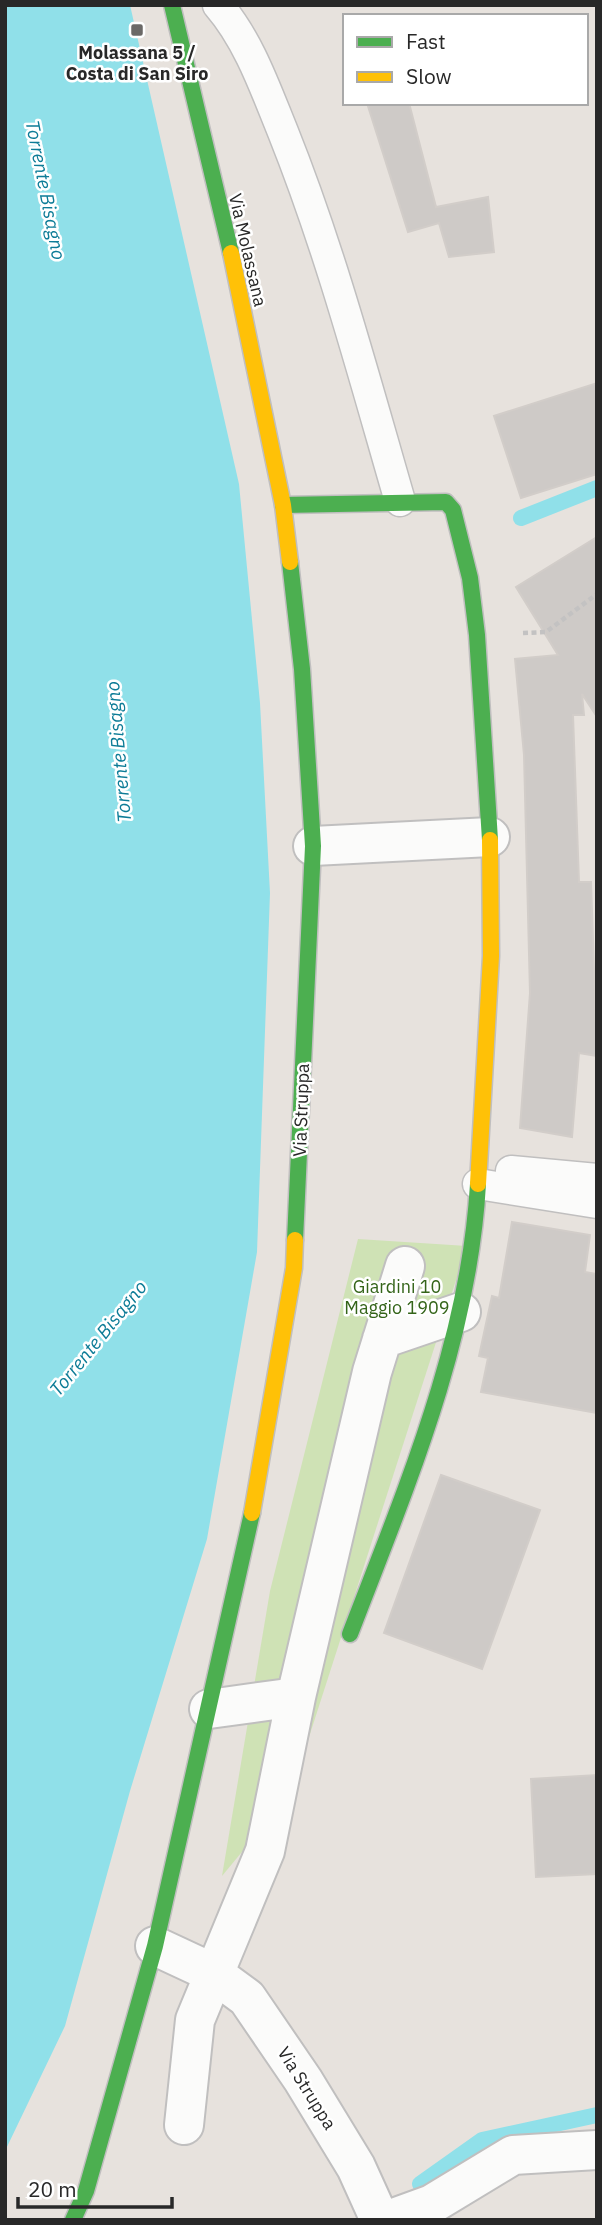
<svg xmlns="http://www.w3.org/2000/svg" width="602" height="2225" font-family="'IBM Plex Sans',sans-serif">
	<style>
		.green { fill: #cfe2b5 }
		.water { fill: #90e0e9 }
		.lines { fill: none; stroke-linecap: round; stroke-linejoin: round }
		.stream { stroke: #90e0e9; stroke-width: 16 }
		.building { fill: #cecac7; stroke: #d2cdc9; stroke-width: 2 }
		.lane-casing { stroke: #c0bfbf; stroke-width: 33 }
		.street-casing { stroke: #c0bfbf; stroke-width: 42 }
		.fast-casing { stroke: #c0bfbf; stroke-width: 19 }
		.slow-casing { stroke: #c0bfbf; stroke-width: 19 }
		.path { stroke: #c3c2c2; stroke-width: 4.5; stroke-dasharray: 5 3.5; stroke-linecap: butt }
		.lane { stroke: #fbfbfa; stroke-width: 30 }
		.street { stroke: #fbfbfa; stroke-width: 38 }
		.fast { stroke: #4caf50; stroke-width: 16 }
		.slow { stroke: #ffc107; stroke-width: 16 }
		.poi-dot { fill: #6b6967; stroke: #fff; stroke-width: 2.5 }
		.labels { text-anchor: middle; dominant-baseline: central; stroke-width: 5; stroke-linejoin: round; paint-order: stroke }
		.poi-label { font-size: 18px; font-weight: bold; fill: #282828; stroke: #fff }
		.street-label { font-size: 18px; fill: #282828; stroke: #fff }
		.park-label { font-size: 18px; fill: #346419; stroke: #fff }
		.water-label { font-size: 19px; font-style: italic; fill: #0d7c97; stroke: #fff }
	</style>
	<rect width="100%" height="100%" fill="#e7e2dd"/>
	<path class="green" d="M358,1239L467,1246L291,1793L222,1876L270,1591Z"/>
	<path class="water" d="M5,5H130L239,484L260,703L270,893L257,1252L207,1539L130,1791L65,2026L5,2151Z"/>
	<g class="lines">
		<path class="stream" d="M521,518L597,488
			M420,2184L482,2140L597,2115"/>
	</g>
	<path class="building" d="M367,103H409L436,207L488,197L494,252L449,257L439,223L408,232Z
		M597,383V474L521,498L494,416Z
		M597,537V717L582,694L584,715H573L579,882H591L597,1056L579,1053L572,1137L520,1128L530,993L524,755L515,659L558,655L516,587Z
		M512,1222L590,1235L585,1272L597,1274V1413L481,1392L488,1358L479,1356L492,1296L499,1298Z
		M441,1475L540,1510L482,1669L384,1633Z
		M597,1775V1874L536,1877L531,1779Z"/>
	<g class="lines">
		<defs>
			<path id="lane" d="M218,5C249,41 265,88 283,132C331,252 364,377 400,501
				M511,1171L597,1179
				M478,1184L597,1203"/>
			<path id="street" d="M313,846L490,837
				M382,1339L461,1312
				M209,1709L296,1697
				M155,1946L213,1973L247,1998L303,2080L356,2167L380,2220
				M184,2125L195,2020L265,1851L296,1697L372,1372L405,1266
				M388,2220L432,2204L513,2155L597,2150"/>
			<path id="fast" d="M172,5L231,253
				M283,505L446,502L453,510L470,578L477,635L490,840
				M290,562L302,669L313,846L295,1240
				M350,1634C406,1488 469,1342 478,1184
				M73,2220L86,2191L155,1946L252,1513"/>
			<path id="slow" d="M231,253L283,505L290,562
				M478,1184L491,956L490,840
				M252,1513L294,1268L295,1240"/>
		</defs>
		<use href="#lane" class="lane-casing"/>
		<use href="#street" class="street-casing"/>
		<use href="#fast" class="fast-casing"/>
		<use href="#slow" class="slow-casing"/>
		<path class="path" d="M523,633L546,632L597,594"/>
		<use href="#lane" class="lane"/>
		<use href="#street" class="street"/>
		<use href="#fast" class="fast"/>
		<use href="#slow" class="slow"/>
	</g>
	<rect class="poi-dot" x="130" y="23" width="14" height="14" rx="3.5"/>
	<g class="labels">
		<g class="poi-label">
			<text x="137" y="52">Molassana 5 /<tspan x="137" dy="21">Costa di San Siro</tspan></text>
		</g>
		<g class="street-label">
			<text transform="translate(248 250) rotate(77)">Via Molassana</text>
			<text transform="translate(301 1110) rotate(-88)">Via Struppa</text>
			<text transform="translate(307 2088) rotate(58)">Via Struppa</text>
		</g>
		<g class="park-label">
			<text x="397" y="1286">Giardini 10<tspan x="397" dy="21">Maggio 1909</tspan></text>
		</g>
		<g class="water-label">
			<text transform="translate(46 190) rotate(79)">Torrente Bisagno</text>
			<text transform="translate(118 752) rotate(-95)">Torrente Bisagno</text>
			<text transform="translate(98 1338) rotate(-51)">Torrente Bisagno</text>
		</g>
	</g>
	<rect width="602" height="2225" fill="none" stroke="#282828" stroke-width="14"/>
	<rect x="343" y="14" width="245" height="91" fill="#ffffff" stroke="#a9a9a9" stroke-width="2"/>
	<rect x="357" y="37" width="35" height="10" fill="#4caf50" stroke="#a9a9a9" stroke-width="2"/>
	<text x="406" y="49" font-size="21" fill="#282828">Fast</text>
	<rect x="357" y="72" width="35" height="10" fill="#ffc107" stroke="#a9a9a9" stroke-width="2"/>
	<text x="406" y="84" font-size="21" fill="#282828">Slow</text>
	<path d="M18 2197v10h154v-10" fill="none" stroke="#282828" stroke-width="3.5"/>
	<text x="28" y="2197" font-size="21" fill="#282828" stroke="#ffffff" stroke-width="5" paint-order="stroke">20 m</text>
</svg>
